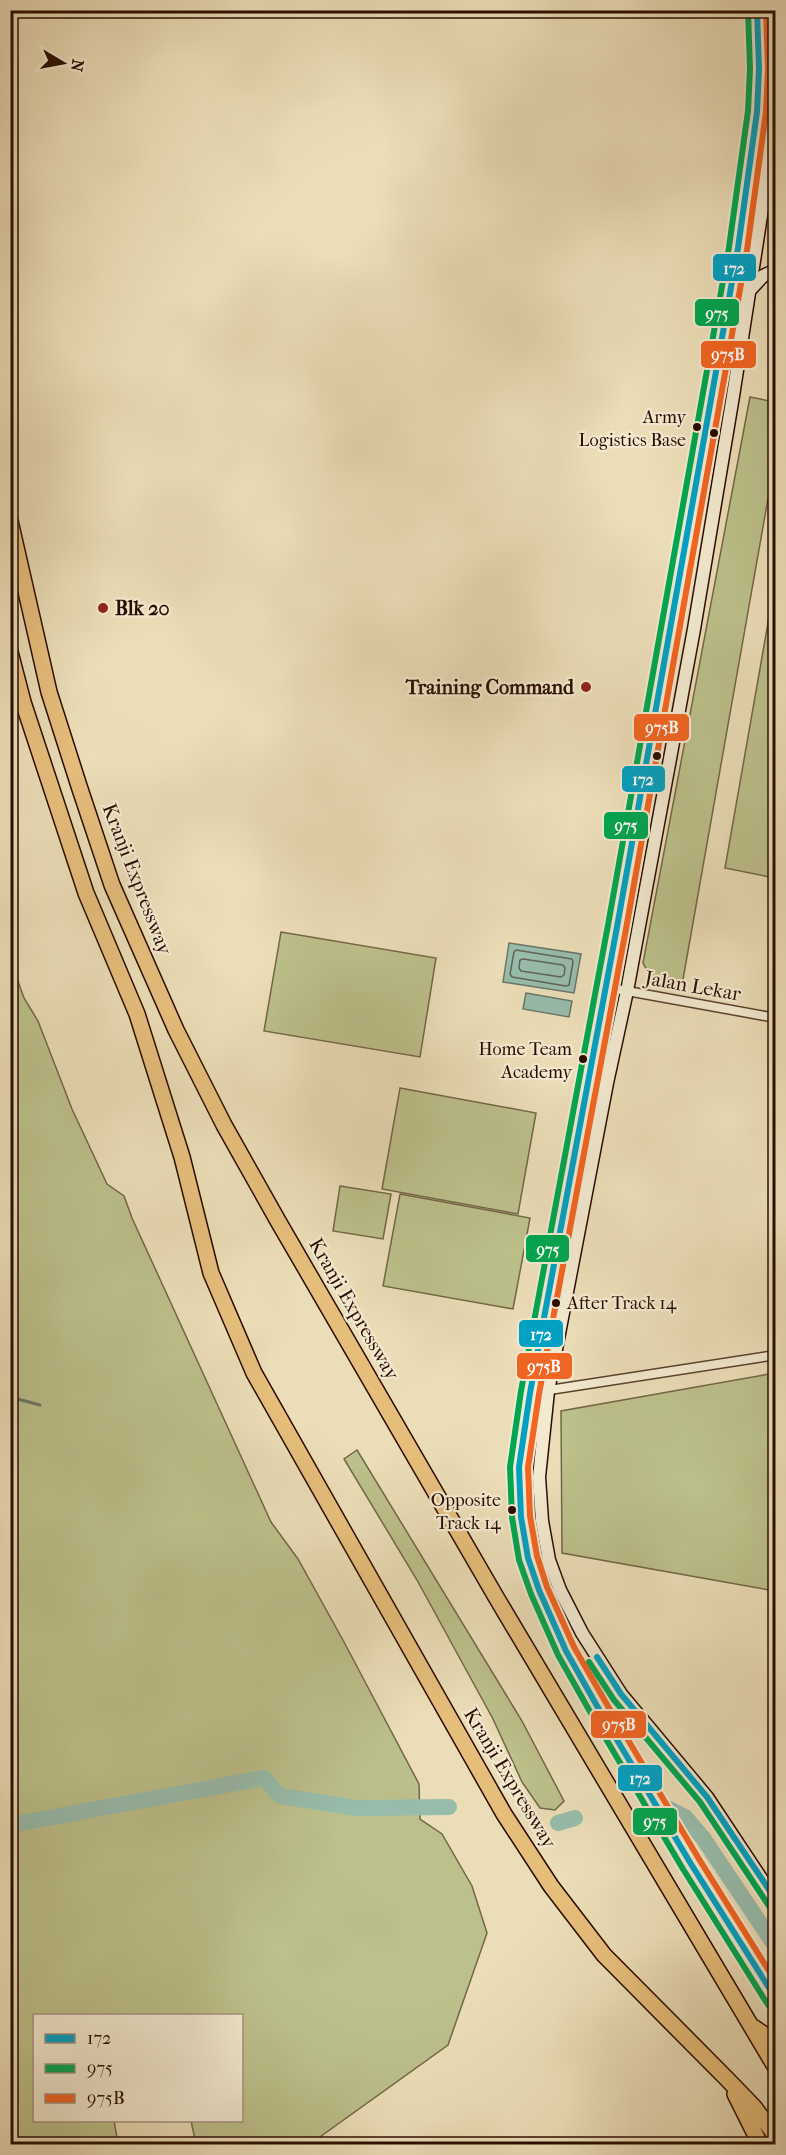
<svg xmlns="http://www.w3.org/2000/svg" width="786" height="2155" font-family="'IM FELL French Canon',serif">
	<style>
		.green { fill: #bcc08b; stroke: #736646; stroke-width: 1.5 }
		.water { fill: #98bcac; stroke: #6c7667; stroke-width: 1.5 }
		.lines { fill: none; stroke-linecap: round; stroke-linejoin: round }
		.shore { stroke: #616456; stroke-width: 1.5 }
		.stream { stroke: #6c7667; stroke-width: 3 }
		.river { stroke: #98bcac; stroke-width: 16 }
		.street-casing { stroke: #5a402e; stroke-width: 11 }
		.secondary-casing { stroke: #2a0c00; stroke-width: 15 }
		.highway-casing { stroke: #2a0c00; stroke-width: 18 }
		.street { stroke: #f2e9d0; stroke-width: 8 }
		.secondary { stroke: #f2e9d0; stroke-width: 12 }
		.highway { stroke: #e6be7c; stroke-width: 15 }
		.bus-1-casing { stroke: #f2e9d0; stroke-width: 10 }
		.bus-2-casing { stroke: #f2e9d0; stroke-width: 10 }
		.bus-3-casing { stroke: #f2e9d0; stroke-width: 10 }
		.bus-1 { stroke: #02a1c4; stroke-width: 6 }
		.bus-2 { stroke: #00a651; stroke-width: 6 }
		.bus-3 { stroke: #f26522; stroke-width: 6 }
		.bus-dot { fill: #2a0c00; stroke: #f2e9d0; stroke-width: 2 }
		.poi-dot { fill: #8f2418; stroke: #f2e9d0; stroke-width: 2 }
		.labels { text-anchor: middle; dominant-baseline: central; stroke-width: 4.5; stroke-linejoin: round; paint-order: stroke }
		.bus-label { font-size: 18px; fill: #2a0c00; stroke: #f2e9d0; text-anchor: end }
		.poi-label { font-size: 20px; font-weight: bold; fill: #2a0c00; stroke: #f2e9d0; text-anchor: start }
		.street-label { font-size: 20px; fill: #2a0c00; stroke: #f2e9d0 }
		.line-badge { stroke: #f2e9d0; stroke-width: 2 }
		.badge-label { font-size: 16px; text-anchor: middle; font-weight: bold; fill: #fff }
	</style>
	<rect width="100%" height="100%" fill="#ebddb7"/>
	<filter id="stains"><feTurbulence type="fractalNoise" baseFrequency=".00333" numOctaves="4"/><feColorMatrix values="0 0 0 0 .2 0 0 0 0 .09 0 0 0 0 .02 0 0 0 .5 -.17"/></filter>
	<radialGradient id="worn" r=".72"><stop offset=".6" stop-color="#630" stop-opacity="0"/><stop offset="1" stop-color="#630" stop-opacity=".3"/></radialGradient>
	<path class="green" d="M750,397L775,402V459L682,985L652,979L643,963Z
		M775,583V878L725,868Z
		M281,932L436,958L420,1057L264,1031Z
		M10,959L24,998L38,1021L72,1109L107,1184L124,1196L132,1218L271,1522L298,1559L344,1642L419,1784L420,1819L442,1834L472,1886L487,1933L448,2045L310,2144H196L191,2121L242,2120V2016H34V2120L114,2121L117,2137L111,2144H11Z
		M400,1088L536,1113L518,1214L382,1189Z
		M340,1186L391,1194L383,1239L333,1231Z
		M400,1194L530,1218L513,1309L383,1286Z
		M775,1373V1591L562,1553L561,1411Z
		M357,1450L522,1721L564,1801L555,1810L540,1808L522,1782L493,1719L417,1580L344,1459Z"/>
	<path class="water" d="M509,943L581,954L574,993L503,982Z
		M526,993L572,1001L569,1017L523,1009Z"/>
	<g class="lines">
		<path class="shore" d="M516,950L572,959L573,962L569,985L566,986L512,977L510,974L514,952Z
			M523,959L563,965L565,968L564,975L561,977L521,971L519,968L520,960Z"/>
		<path class="stream" d="M10,1397L40,1405"/>
		<path class="river" d="M667,1808L685,1817L703,1838L776,1947
			M558,1823L575,1818
			M10,1825L264,1778L280,1796L357,1808L449,1807"/>
		<defs>
			<path id="street" d="M605,987L776,1018
				M530,1393L776,1355"/>
			<path id="secondary" d="M757,10L759,69L757,112L738,248L617,927L530,1393L519,1467L521,1517L528,1558L539,1590L566,1651L601,1713L691,1864L776,2000
				M775,10L776,19
				M776,119L733,396L694,629L627,991L607,1083L548,1391L539,1477L542,1521L549,1560L560,1590L582,1633L621,1694L707,1797L776,1901
				M772,170L776,195
				M750,290L763,276L776,270
				M601,1713C612,1710 620,1707 621,1694"/>
			<path id="highway" d="M10,521L49,692L79,786L112,885L176,1030L224,1125L278,1221L496,1597L776,2068
				M10,652L23,702L86,893L137,1014L182,1157L211,1273L254,1373L504,1814L551,1886L604,1955L727,2079L754,2107L776,2136
				M753,2027L771,2039L776,2045
				M735,2094L760,2144"/>
		</defs>
		<use href="#street" class="street-casing"/>
		<use href="#secondary" class="secondary-casing"/>
		<use href="#highway" class="highway-casing"/>
		<use href="#street" class="street"/>
		<use href="#secondary" class="secondary"/>
		<use href="#highway" class="highway"/>
		<defs>
			<path id="bus-1" d="M757,10L759,69L757,112L738,248L617,927L530,1393L519,1467L521,1517L528,1558L539,1590L566,1651L601,1713L691,1864L776,1999
				M597,1657L621,1694L707,1797L776,1900"/>
			<path id="bus-2" d="M748,10L750,69L748,111L729,247L608,925L521,1391L510,1467L512,1517L519,1560L531,1594L558,1655L593,1717L683,1869L768,2005
				M589,1662L614,1700L700,1802L769,1906"/>
			<path id="bus-3" d="M766,10L768,69L766,112L747,250L626,929L539,1394L528,1467L530,1516L537,1556L547,1587L574,1647L609,1708L699,1859L776,1982"/>
		</defs>
		<use href="#bus-1" class="bus-1-casing"/>
		<use href="#bus-2" class="bus-2-casing"/>
		<use href="#bus-3" class="bus-3-casing"/>
		<use href="#bus-1" class="bus-1"/>
		<use href="#bus-2" class="bus-2"/>
		<use href="#bus-3" class="bus-3"/>
	</g>
	<g class="bus-dot">
		<circle cx="697" cy="427" r="5"/>
		<circle cx="714" cy="433" r="5"/>
		<circle cx="657" cy="756" r="5"/>
		<circle cx="583" cy="1059" r="5"/>
		<circle cx="556" cy="1303" r="5"/>
		<circle cx="512" cy="1510" r="5"/>
	</g>
	<g class="poi-dot">
		<circle cx="103" cy="608" r="6"/>
		<circle cx="586" cy="687" r="6"/>
	</g>
	<g class="labels">
		<g class="bus-label">
			<text x="686" y="417">Army<tspan x="686" dy="23">Logistics Base</tspan></text>
			<text x="572" y="1049">Home Team<tspan x="572" dy="23">Academy</tspan></text>
			<text x="567" y="1303" text-anchor="start">After Track 14</text>
			<text x="501" y="1500">Opposite<tspan x="501" dy="23">Track 14</tspan></text>
		</g>
		<g class="poi-label">
			<text x="115" y="608">Blk 20</text>
			<text x="574" y="687" text-anchor="end">Training Command</text>
		</g>
		<g class="street-label">
			<text transform="translate(137 879) rotate(69)">Kranji Expressway</text>
			<text transform="translate(693 986) rotate(10)">Jalan Lekar</text>
			<text transform="translate(354 1309) rotate(60)">Kranji Expressway</text>
			<text transform="translate(510 1778) rotate(59)">Kranji Expressway</text>
		</g>
	</g>
	<g class="line-badge">
		<rect x="712" y="253" width="45" height="29" rx="6" fill="#02a1c4"/>
		<rect x="694" y="298" width="46" height="29" rx="6" fill="#00a651"/>
		<rect x="700" y="340" width="57" height="29" rx="6" fill="#f26522"/>
		<rect x="633" y="713" width="57" height="29" rx="6" fill="#f26522"/>
		<rect x="621" y="765" width="45" height="28" rx="6" fill="#02a1c4"/>
		<rect x="603" y="811" width="46" height="29" rx="6" fill="#00a651"/>
		<rect x="525" y="1234" width="45" height="29" rx="6" fill="#00a651"/>
		<rect x="518" y="1319" width="46" height="29" rx="6" fill="#02a1c4"/>
		<rect x="516" y="1352" width="57" height="28" rx="6" fill="#f26522"/>
		<rect x="590" y="1710" width="57" height="29" rx="6" fill="#f26522"/>
		<rect x="617" y="1764" width="46" height="28" rx="6" fill="#02a1c4"/>
		<rect x="632" y="1807" width="46" height="29" rx="6" fill="#00a651"/>
	</g>
	<g class="badge-label">
		<text x="734" y="274">172</text>
		<text x="717" y="319">975</text>
		<text x="728" y="360">975B</text>
		<text x="662" y="733">975B</text>
		<text x="643" y="785">172</text>
		<text x="626" y="831">975</text>
		<text x="548" y="1255">975</text>
		<text x="541" y="1340">172</text>
		<text x="544" y="1372">975B</text>
		<text x="619" y="1730">975B</text>
		<text x="640" y="1784">172</text>
		<text x="655" y="1827">975</text>
	</g>
	<rect width="786" height="2155" fill="none" stroke="#ebddb7" stroke-width="36"/>
	<rect x="12" y="12" width="762" height="2131" fill="none" stroke="#2a0c00" stroke-width="3"/>
	<rect x="18" y="18" width="750" height="2119" fill="none" stroke="#2a0c00" stroke-width="1.5"/>
	<rect x="33" y="2014" width="210" height="108" fill="#f2e9d0" stroke="#a2917d" stroke-width="1.5"/>
	<rect x="45" y="2034" width="30" height="9" fill="#02a1c4" stroke="#a2917d" stroke-width="1.5"/>
	<text x="87" y="2044" font-size="18" fill="#2a0c00">172</text>
	<rect x="45" y="2064" width="30" height="9" fill="#00a651" stroke="#a2917d" stroke-width="1.5"/>
	<text x="87" y="2074" font-size="18" fill="#2a0c00">975</text>
	<rect x="45" y="2094" width="30" height="9" fill="#f26522" stroke="#a2917d" stroke-width="1.5"/>
	<text x="87" y="2104" font-size="18" fill="#2a0c00">975B</text>
	<g transform="translate(63 63) rotate(100)" stroke="#f2e9d0" stroke-width="4.5" paint-order="stroke">
	<path d="M0-4.5L10 22L0 15L-10 22Z" fill="#2a0c00"/>
	<text y="-9" font-size="16" font-weight="bold" text-anchor="middle" fill="#2a0c00">N</text>
	</g>
	<rect width="100%" height="100%" filter="url(#stains)"/>
	<rect width="100%" height="100%" fill="url(#worn)"/>
</svg>
